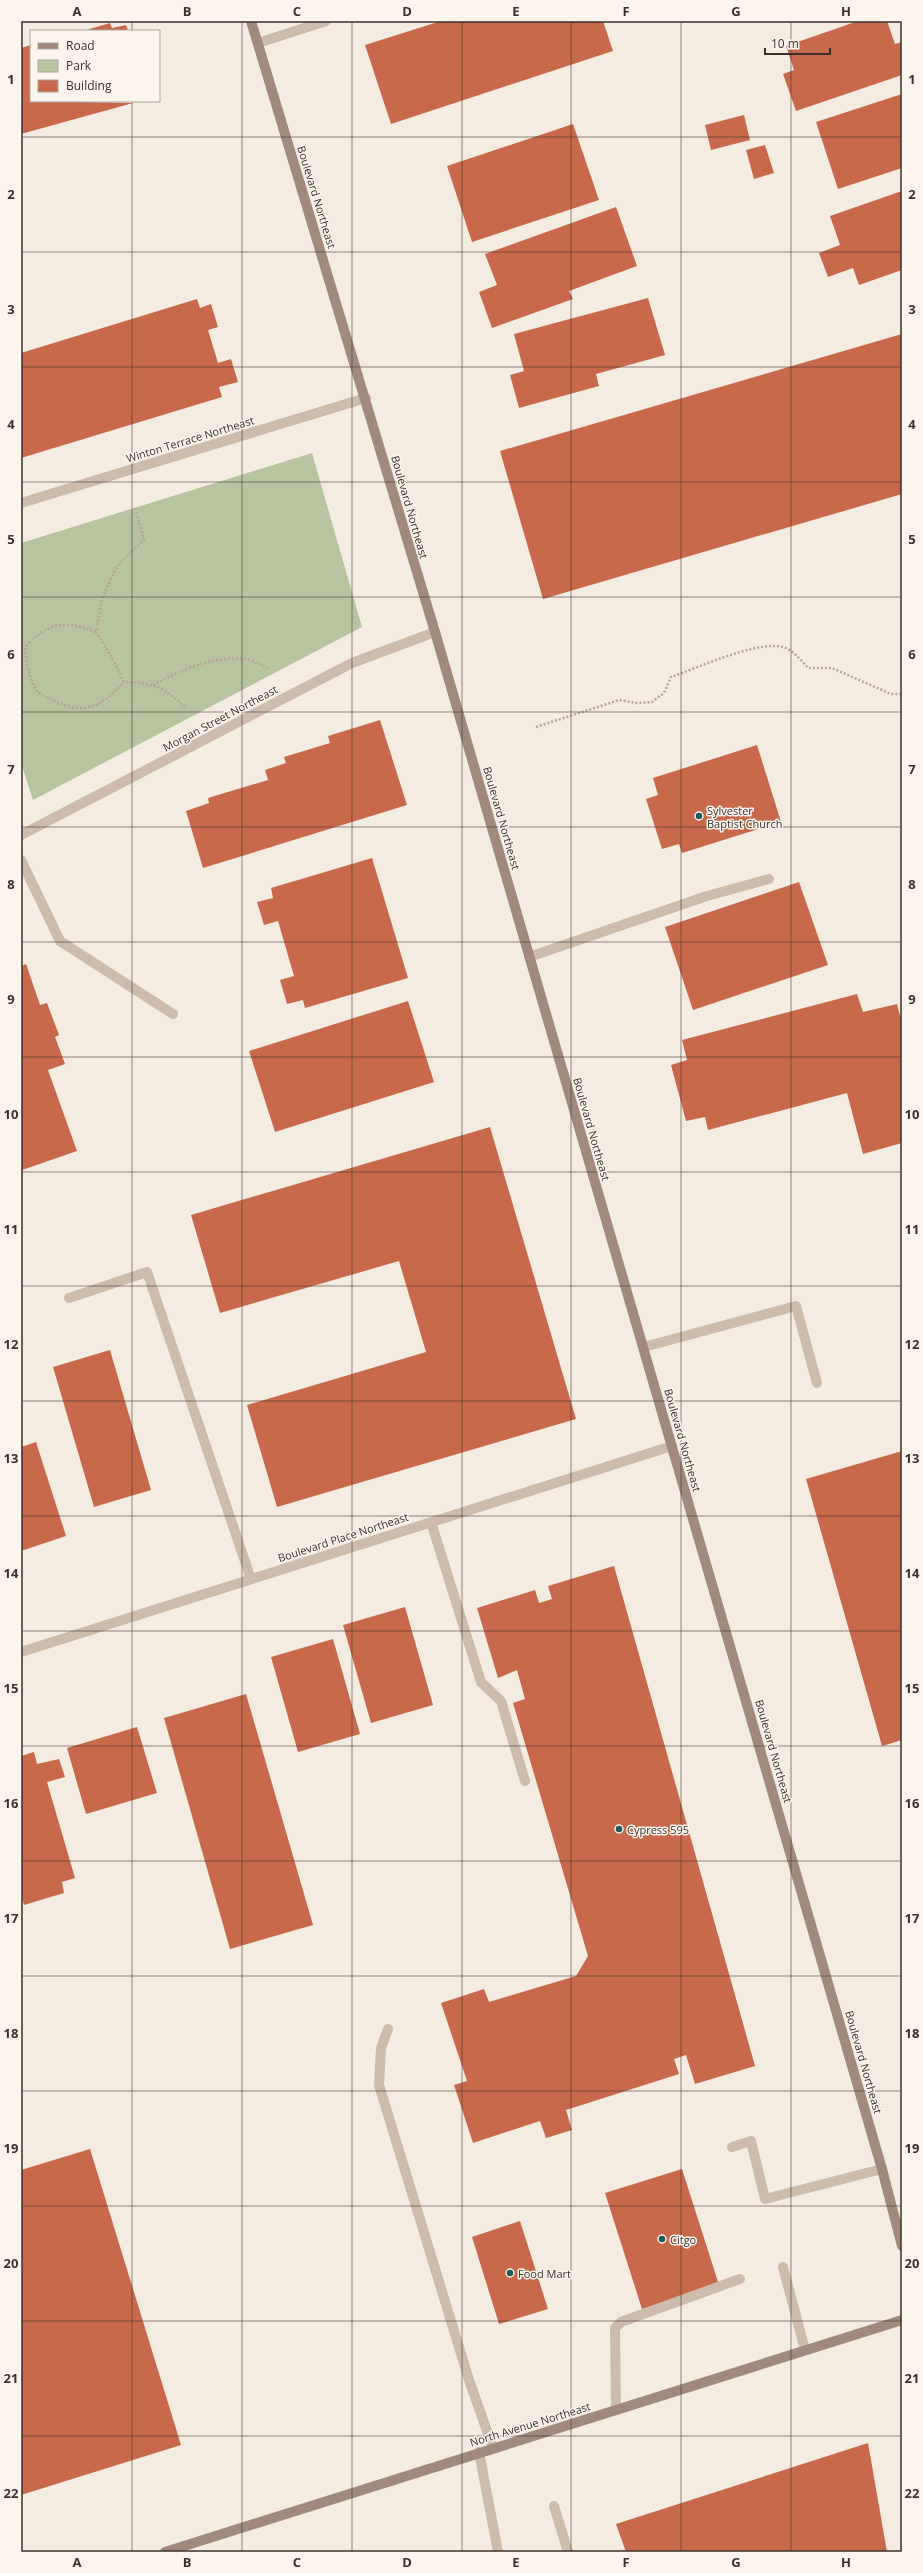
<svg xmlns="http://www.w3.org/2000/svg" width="923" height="2573" font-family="'Open Sans',sans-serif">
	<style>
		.green { fill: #b8c4a0 }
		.building { fill: #c8694b }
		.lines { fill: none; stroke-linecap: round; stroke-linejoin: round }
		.path { stroke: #b9a596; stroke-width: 2.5; stroke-dasharray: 2 2; stroke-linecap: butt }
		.service { stroke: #cdbbac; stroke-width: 10 }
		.minor { stroke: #cdbbac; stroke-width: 10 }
		.secondary { stroke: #a18a7d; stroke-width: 10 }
		.grid { fill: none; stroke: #3b302b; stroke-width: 1; stroke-opacity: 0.55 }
		.poi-dot { fill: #1f5a5e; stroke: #fbf5ee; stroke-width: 1.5 }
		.labels { text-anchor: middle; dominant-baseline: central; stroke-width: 3; stroke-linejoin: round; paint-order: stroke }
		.street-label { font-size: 11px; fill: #3b302b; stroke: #fbf5ee }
		.poi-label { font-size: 11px; fill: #3b302b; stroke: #fbf5ee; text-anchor: start }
		.neatline { fill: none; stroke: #3b302b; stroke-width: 1.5 }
		.grid-label { font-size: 13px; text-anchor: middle; font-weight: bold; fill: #3b302b }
	</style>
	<rect width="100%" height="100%" fill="#f4ebe1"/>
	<path class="green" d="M312,453L362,627L33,800L21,763V543Z"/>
	<path class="building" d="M441,21H603L613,51L391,124L365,45Z
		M858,21H887L895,44L902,42V75L796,111L783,74L794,70L786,46Z
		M110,23L112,28L126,25L128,31H83Z
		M31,45V101L133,103L21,134V48Z
		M902,94V168L838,189L816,122Z
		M744,115L750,140L711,150L705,125Z
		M573,124L599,200L472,242L447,166Z
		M765,145L774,173L754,179L746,150Z
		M902,191V270L859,285L853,268L828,277L819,253L840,245L830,216Z
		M616,207L637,266L569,291L573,299L492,328L479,292L497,285L485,254Z
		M648,298L665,355L596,374L599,386L519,408L510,375L524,371L514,334Z
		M197,299L200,308L211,304L218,327L208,330L218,363L231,359L238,382L219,387L222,397L21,458V353Z
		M902,334V494L543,599L500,451Z
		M380,720L407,805L203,868L186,811L209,803L208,798L268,780L265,770L286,763L284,757L330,743L328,736Z
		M757,745L781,822L682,853L679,844L662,849L646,799L658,795L653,778Z
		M372,858L408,978L305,1008L303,1000L287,1004L280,980L294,976L278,921L264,925L257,902L273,898L271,888Z
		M799,882L828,965L693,1010L665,927Z
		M26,964L40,1005L47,1003L59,1035L55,1037L65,1064L48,1070L77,1151L22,1170L21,966Z
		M857,994L863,1012L897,1004L902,1023V1143L863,1154L847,1093L708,1130L705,1117L686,1121L671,1065L687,1060L682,1040Z
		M408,1001L434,1082L275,1132L249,1051Z
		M490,1127L576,1419L277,1507L247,1405L426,1352L399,1261L220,1313L191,1215Z
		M110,1350L151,1490L94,1507L53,1367Z
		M36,1442L66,1536L21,1551V1447Z
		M902,1451V1740L882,1746L806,1479Z
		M614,1566L755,2066L695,2084L686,2055L674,2059L679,2074L566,2110L572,2130L546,2138L540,2121L473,2143L454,2085L467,2081L441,2003L484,1989L489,2002L576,1976L588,1956L513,1703L525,1699L517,1670L498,1678L477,1608L535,1590L539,1603L552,1599L548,1586Z
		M405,1607L433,1705L371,1723L343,1625Z
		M333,1639L360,1734L298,1752L271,1657Z
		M246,1694L313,1925L230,1949L164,1718Z
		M137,1727L157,1793L86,1814L67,1748Z
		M34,1752L37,1764L59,1759L65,1777L47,1782L75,1878L62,1882L64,1893L24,1905L21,1895V1756Z
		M90,2149L181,2445L21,2495V2170Z
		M682,2169L719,2285L642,2309L605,2193Z
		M520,2221L548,2309L499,2324L472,2237Z
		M868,2443L887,2552H626L616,2524Z"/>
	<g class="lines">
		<path class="path" d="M135,508L144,540L117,566L102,598L96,632L111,656L124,682C155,683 163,687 186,708
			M96,632C65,619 47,623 25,647C27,663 28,677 37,691C40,695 48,698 53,700C83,716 102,707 124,682
			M153,685C180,671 213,655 245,659C252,660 261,665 268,668
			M536,727L619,700L637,703L652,702L664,693L671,677C697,668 750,644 776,646C790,646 799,658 808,668H832L891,694H902"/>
		<path class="service" d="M21,860L60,941L173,1014
			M529,957L707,896L769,879
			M69,1298L147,1272L251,1579
			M644,1347L796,1306L817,1383
			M431,1522L481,1682L501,1701L525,1781
			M388,2029L381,2048L379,2085L469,2380L493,2448
			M732,2147L751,2141L765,2199L882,2169
			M783,2267L805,2350
			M616,2410L615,2328L621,2322L740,2279
			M479,2452L498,2552
			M554,2506L568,2552"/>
		<path class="minor" d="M258,43L326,21
			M21,503L366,398
			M21,835L352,663L435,632
			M21,1652L672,1446"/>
		<path class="secondary" d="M251,21L435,632L882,2169L902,2246
			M165,2552L902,2320"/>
	</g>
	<path class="grid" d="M132,21V31M242,21V2552M352,21V2552M462,21V2552M571,21V2552M681,21V2552M791,21V2552M132,101V2552M21,137H902M21,252H902M21,367H902M21,482H902M21,597H902M21,712H902M21,827H902M21,942H902M21,1057H902M21,1172H902M21,1286H902M21,1401H902M21,1516H902M21,1631H902M21,1746H902M21,1861H902M21,1976H902M21,2091H902M21,2206H902M21,2321H902M21,2436H902"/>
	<g class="poi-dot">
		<circle cx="699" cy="816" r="4"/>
		<circle cx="619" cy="1829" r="4"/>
		<circle cx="662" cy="2239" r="4"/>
		<circle cx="510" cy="2273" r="4"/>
	</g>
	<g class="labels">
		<g class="street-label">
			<text transform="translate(317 197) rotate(73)">Boulevard Northeast</text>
			<text transform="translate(190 439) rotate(-17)">Winton Terrace Northeast</text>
			<text transform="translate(410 507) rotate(74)">Boulevard Northeast</text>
			<text transform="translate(220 718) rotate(-28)">Morgan Street Northeast</text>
			<text transform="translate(502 818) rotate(74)">Boulevard Northeast</text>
			<text transform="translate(592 1129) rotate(74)">Boulevard Northeast</text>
			<text transform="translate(683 1440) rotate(74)">Boulevard Northeast</text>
			<text transform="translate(343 1537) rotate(-18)">Boulevard Place Northeast</text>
			<text transform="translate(774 1751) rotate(74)">Boulevard Northeast</text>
			<text transform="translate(864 2062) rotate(74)">Boulevard Northeast</text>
			<text transform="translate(530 2424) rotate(-17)">North Avenue Northeast</text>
		</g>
		<g class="poi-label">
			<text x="707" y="810">Sylvester<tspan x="707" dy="13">Baptist Church</tspan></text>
			<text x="627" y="1829">Cypress 595</text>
			<text x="670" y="2239">Citgo</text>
			<text x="518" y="2273">Food Mart</text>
		</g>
	</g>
	<rect width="923" height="2573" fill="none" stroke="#fbf5ee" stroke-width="44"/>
	<rect x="30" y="30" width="130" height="72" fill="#fbf5ee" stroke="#aea6a0"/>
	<rect x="38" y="43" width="20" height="6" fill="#a18a7d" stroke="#aea6a0"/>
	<text x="66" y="50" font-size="12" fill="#3b302b">Road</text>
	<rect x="38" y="60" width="20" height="12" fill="#b8c4a0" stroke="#aea6a0"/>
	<text x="66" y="70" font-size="12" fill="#3b302b">Park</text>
	<rect x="38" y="80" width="20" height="12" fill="#c8694b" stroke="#aea6a0"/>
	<text x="66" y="90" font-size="12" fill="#3b302b">Building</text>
	<path d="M765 48v6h65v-6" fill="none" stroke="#3b302b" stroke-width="2"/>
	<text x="771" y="48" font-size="12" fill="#3b302b" stroke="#fbf5ee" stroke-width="3" paint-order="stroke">10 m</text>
	<rect x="22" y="22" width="879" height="2529" class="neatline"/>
	<g class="grid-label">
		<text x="77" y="16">A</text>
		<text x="187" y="16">B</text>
		<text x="297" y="16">C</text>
		<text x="407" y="16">D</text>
		<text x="516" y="16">E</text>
		<text x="626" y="16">F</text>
		<text x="736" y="16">G</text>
		<text x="846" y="16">H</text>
		<text x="11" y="84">1</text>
		<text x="912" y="84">1</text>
		<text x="11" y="199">2</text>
		<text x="912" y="199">2</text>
		<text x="11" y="314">3</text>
		<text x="912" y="314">3</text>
		<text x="11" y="429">4</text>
		<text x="912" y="429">4</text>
		<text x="11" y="544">5</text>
		<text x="912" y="544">5</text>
		<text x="11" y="659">6</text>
		<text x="912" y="659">6</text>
		<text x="11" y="774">7</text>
		<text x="912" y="774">7</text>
		<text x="11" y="889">8</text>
		<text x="912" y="889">8</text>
		<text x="11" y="1004">9</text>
		<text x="912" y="1004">9</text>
		<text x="11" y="1119">10</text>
		<text x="912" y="1119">10</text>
		<text x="11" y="1234">11</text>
		<text x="912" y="1234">11</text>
		<text x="11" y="1349">12</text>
		<text x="912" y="1349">12</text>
		<text x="11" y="1463">13</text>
		<text x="912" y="1463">13</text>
		<text x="11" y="1578">14</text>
		<text x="912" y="1578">14</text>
		<text x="11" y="1693">15</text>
		<text x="912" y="1693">15</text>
		<text x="11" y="1808">16</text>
		<text x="912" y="1808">16</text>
		<text x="11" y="1923">17</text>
		<text x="912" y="1923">17</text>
		<text x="11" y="2038">18</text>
		<text x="912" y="2038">18</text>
		<text x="11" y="2153">19</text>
		<text x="912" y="2153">19</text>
		<text x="11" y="2268">20</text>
		<text x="912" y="2268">20</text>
		<text x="11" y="2383">21</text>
		<text x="912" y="2383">21</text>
		<text x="11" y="2498">22</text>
		<text x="912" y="2498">22</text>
		<text x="77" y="2567">A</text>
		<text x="187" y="2567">B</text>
		<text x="297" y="2567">C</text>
		<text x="407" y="2567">D</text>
		<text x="516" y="2567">E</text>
		<text x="626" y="2567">F</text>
		<text x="736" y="2567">G</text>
		<text x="846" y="2567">H</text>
	</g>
</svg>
